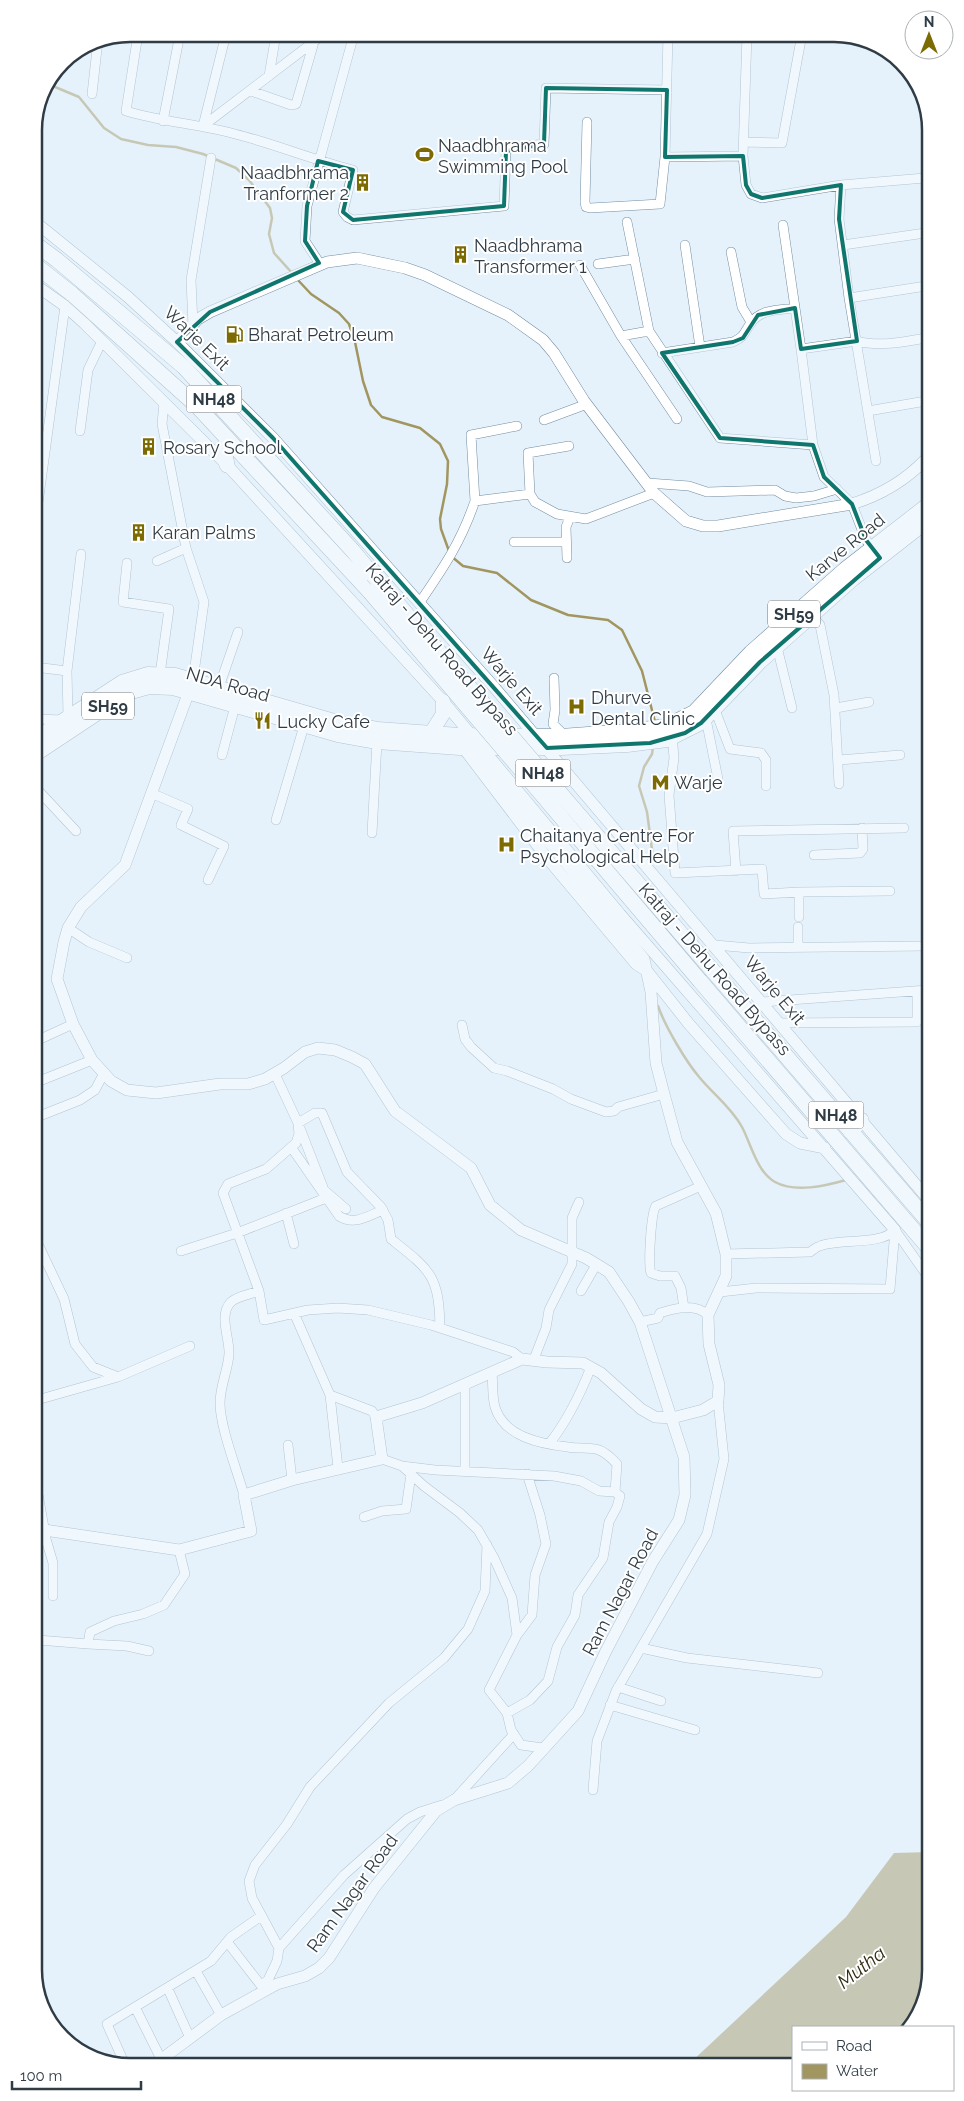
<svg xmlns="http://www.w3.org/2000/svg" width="964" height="2101" font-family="Raleway,sans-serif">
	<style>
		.water { fill: #a1965f }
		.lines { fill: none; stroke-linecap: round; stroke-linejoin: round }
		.stream { stroke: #a1965f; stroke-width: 2.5 }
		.minor-casing { stroke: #728da1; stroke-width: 10 }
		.tertiary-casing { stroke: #728da1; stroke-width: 12 }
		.primary-casing { stroke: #728da1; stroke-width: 15 }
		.trunk-casing { stroke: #728da1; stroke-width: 16 }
		.minor { stroke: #fff; stroke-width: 9 }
		.tertiary { stroke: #fff; stroke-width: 11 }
		.primary { stroke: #fff; stroke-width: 14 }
		.trunk { stroke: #fff; stroke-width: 15 }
		.trunk-bridge-casing { stroke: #728da1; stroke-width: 16; stroke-linecap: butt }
		.trunk-bridge { stroke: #fff; stroke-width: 15 }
		.marked { fill: none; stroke: #0f766e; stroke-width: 4; stroke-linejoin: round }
		.labels { text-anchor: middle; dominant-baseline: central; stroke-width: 4; stroke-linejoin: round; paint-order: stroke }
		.shield { fill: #fff; stroke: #6e767d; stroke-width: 1 }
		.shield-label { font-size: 16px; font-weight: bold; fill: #303c45 }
		.poi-label { font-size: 18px; fill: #303c45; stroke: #fff; text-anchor: start }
		.street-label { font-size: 18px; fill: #303c45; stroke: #fff }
		.water-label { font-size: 19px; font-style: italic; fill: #302b11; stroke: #fff }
		.rim { fill: none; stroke: #303c45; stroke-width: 2.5 }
	</style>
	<rect width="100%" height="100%" fill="#e6f2fb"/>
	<path class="water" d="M930,1852V1971L914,2025L910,2027H793V2063H690L846,1917L894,1853Z"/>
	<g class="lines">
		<path class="stream" d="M48,84L79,97L104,128L121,139L148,145L176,147L203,154L236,168L249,180L270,208L272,218L269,234L274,253L293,274
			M296,278L311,294L339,313L349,324L355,342L363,381L371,405L382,417L420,428L440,444L448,461L447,484L440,519L441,529L449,551
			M451,556L463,566L497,573L531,600L568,615L608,620L622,630L642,671L655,722
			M653,857L647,812L639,786L644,767L652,754L653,747
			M658,1006C665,1026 686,1062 700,1078C714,1095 731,1107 742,1127C751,1144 757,1172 775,1182C795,1193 825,1186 846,1180
			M920,1182L928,1190"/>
		<defs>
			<path id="minor" d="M138,34L126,111C162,122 199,124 235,134C275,144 313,160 353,170L343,212L347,217L353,220L504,206L506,151L510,148L544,144L546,88L667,90
				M747,34L743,156L746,185L751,194L762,198L841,185L925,178
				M269,76L276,34
				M251,91L291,105L296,104L314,42
				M92,94L98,40
				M163,121L180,34
				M587,122L585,202L586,207L590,208L660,204L665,157L668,34
				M203,126L324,34
				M203,126L226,34
				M744,142L782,143L802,34
				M665,157L743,156
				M841,185L839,219L849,298L876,461
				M627,222L649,331L720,438L813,445
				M783,225L801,349L813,445L824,477L852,504L866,540L875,551
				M685,245L700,347
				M843,245L925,233
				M731,252L742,307L751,322
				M320,264L305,241L307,206L354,34
				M598,264L635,259
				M580,265L621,336L677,419
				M849,298L926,286
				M193,325L191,280L211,158
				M621,336L649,331
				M801,349L857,341C879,347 904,342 926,338
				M662,353L733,342C746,336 743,333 751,323C760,309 780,310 795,308
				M164,403L162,424L186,548L204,602L193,680
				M868,411L926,401
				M544,420L587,404
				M517,426L471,435L475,501L530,494
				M80,431L88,370L102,341
				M569,446L528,453L530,494L535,502L557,514L586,519L654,493
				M648,483L689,486L707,492L775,490L785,496L796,498L814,496L837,489
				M35,525L65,306
				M514,542H566
				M567,558L566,527L570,517
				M157,561L186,548
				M127,563L123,602L169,609L160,674
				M420,602C444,567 461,542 475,501
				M808,612L820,625L834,695L839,784
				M777,647L792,708
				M35,667L67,671L68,716
				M67,671L81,554
				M554,678L555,710L553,724L564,735
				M219,687L238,632
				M836,708L869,702
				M715,710L730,749L761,753L766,760V786
				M36,719L62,720
				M706,719L718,779
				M672,734L674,758L669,795L675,873L762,869L764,894L799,892
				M222,755L235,706
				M839,760L900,755
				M36,788L76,831
				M151,793L188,809L181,825L224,846L208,880
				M276,820L304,726
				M372,833L377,742
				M814,855L860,853L863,849L862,828
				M736,871L733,831L904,828
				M799,917V892L890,891
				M68,928L89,942L127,958
				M715,945L749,948L927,946
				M798,947V927
				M762,1002L928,990
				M780,1023L917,1022V991
				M462,1025L465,1039L471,1047L494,1068L507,1071L553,1089L571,1099L606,1112L614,1111L618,1107L664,1094
				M36,1041L73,1024
				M275,1074L298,1123L299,1134L296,1143L266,1169L228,1184L223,1193L259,1291L264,1320L308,1310L338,1308L368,1310L431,1325L513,1352L522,1359
				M37,1082L92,1060
				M37,1117L80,1100L95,1090L104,1073
				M291,1147L339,1216C354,1226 368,1216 383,1210
				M346,1209L324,1190L298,1123L315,1113H322L347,1172L381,1207L388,1220L391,1239C430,1270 439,1275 440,1327
				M286,1213L294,1244
				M37,1242L64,1299L75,1344L93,1367L118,1377
				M181,1251L237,1233L326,1198
				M726,1254L810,1252C813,1250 816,1247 820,1246C839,1238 880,1246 895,1230
				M581,1291L596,1265
				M720,1292L756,1288L890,1289L895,1230L928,1277
				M684,1308L681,1288L675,1276H660L651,1273C648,1264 651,1212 656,1206L701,1186
				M294,1313L330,1395L372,1411L376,1417
				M640,1322L658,1318L660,1313C676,1308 695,1303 708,1315
				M534,1359L546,1328L549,1310L572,1264V1218L579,1202
				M465,1385V1471
				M330,1395L338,1468
				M37,1400L118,1377L190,1346
				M549,1444C568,1420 580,1395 591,1367
				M288,1445L292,1480
				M382,1459L402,1466L435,1470L554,1476L581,1481L599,1491L615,1492L617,1464C611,1458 607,1453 599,1450C590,1447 578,1449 568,1447C541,1444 504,1437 495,1407C492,1397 493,1383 492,1372
				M402,1466L424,1486L460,1513L478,1530L494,1558L512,1598L517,1635
				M527,1474L540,1515L546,1544L535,1575L532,1615L517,1635L489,1690L507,1713L511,1730L521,1745L543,1748
				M38,1494L46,1539L53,1563V1596
				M244,1495C237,1470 220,1427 220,1403C220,1386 228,1370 229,1354C230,1339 218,1315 231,1302C237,1296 251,1294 259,1291
				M364,1517L382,1511L406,1509L411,1474
				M38,1640L88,1644L90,1632L114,1621L143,1614L164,1605L185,1574L179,1550
				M88,1644L127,1646L149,1651
				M641,1648L687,1658L818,1673
				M618,1687L661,1701
				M610,1705L695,1730
				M507,1713L530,1700L548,1681L557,1647L575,1615L578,1595L603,1558L609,1522L617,1507L620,1496L615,1492
				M593,1790L597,1741L616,1691L707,1534L724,1459L718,1401
				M454,1800L514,1734
				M228,1943L263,1988
				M279,1948L344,1875L407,1819L420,1812L442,1805
				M196,1971L221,2015
				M261,1985L268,1980L277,1961L279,1948L252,1898L249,1881L255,1865L287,1824L310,1787L389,1703L444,1658L468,1629L485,1591L487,1545
				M168,1989L190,2038
				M135,2007L161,2059
				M126,2067L107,2024L211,1961L231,1937L261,1916"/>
			<path id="tertiary" d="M34,221L128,297L177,342L273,438L494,687L928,1199
				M34,284L65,306L84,323L227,465L443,701L620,914L895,1230
				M177,342L198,319L210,312L327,262L357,258L405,268L425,275L508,315L543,340L554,353L584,401L654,493L686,521L703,526H718L852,504C881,495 905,481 926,459
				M465,750L547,858L636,964L647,971L689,1024L786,1134L800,1143L825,1148
				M38,1529L179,1550L251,1531L244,1495L292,1480L382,1459L376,1417L422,1403L522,1359L547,1362L583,1363L601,1373L641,1409L655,1417L672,1418L703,1410L718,1401L719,1385L709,1344L708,1315L726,1276V1254L716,1213L677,1142L664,1094L656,1063L651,992L644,959L472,748L470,743
				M151,2067L221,2015L277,1984L305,1976L319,1968L329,1958L374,1888L436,1811L454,1800L508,1783L528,1766L578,1711L606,1651L653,1561L679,1520L685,1495L684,1457L640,1322L629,1302L609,1272L586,1258L521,1230L490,1205L471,1168L395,1111L365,1064L352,1057L335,1050L318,1048L305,1052L284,1068L265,1079L248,1084H220L156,1093L127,1090L111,1081L92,1060L73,1024L57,979L64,942L68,928L81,907L125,865L191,686"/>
			<path id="primary" d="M431,733L443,714V701
				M36,738L122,682L148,674L175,675L341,723L378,729L459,735L561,736L629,731L666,726L694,712L751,652L845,569L926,506
				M36,754L128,693L149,687L173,688L338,735L377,742L460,748H561L627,745L667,740L701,723L760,662L853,579L926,522"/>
			<path id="trunk" d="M34,243L57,260L184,367L353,551L373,575
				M34,264L72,294L197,406L370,592
				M227,465L224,450L227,438
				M713,971L928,1221
				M700,981L928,1247
				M851,1132L861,1120"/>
		</defs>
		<use href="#minor" class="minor-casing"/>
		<use href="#tertiary" class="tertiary-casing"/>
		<use href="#primary" class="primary-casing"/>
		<use href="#trunk" class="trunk-casing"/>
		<use href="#minor" class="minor"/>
		<use href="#tertiary" class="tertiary"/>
		<use href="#primary" class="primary"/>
		<use href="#trunk" class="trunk"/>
		<defs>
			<path id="trunk-bridge" d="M373,575L713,971
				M370,592L700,981"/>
		</defs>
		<use href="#trunk-bridge" class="trunk-bridge-casing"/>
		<use href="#trunk-bridge" class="trunk-bridge"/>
	</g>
	<path d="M0 0H964V2101H0ZM546,88L667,90L665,157L743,156L746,185L751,194L762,198L841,185L839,219L857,341L801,349L795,308L758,315L743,338L733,342L662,353L720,438L813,445L824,477L852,504L866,540L880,558L760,662L701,723L685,733L650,743L547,748L273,438L177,342L210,312L319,263L305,241L307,206L318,161L353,170L343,212L353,220L504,206L506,151L544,144Z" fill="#e6f2fb" fill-opacity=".55" fill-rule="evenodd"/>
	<path class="marked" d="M546,88L667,90L665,157L743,156L746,185L751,194L762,198L841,185L839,219L857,341L801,349L795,308L758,315L743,338L733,342L662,353L720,438L813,445L824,477L852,504L866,540L880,558L760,662L701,723L685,733L650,743L547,748L273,438L177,342L210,312L319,263L305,241L307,206L318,161L353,170L343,212L353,220L504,206L506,151L544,144Z"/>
	<defs>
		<symbol id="stadium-bare" viewBox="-9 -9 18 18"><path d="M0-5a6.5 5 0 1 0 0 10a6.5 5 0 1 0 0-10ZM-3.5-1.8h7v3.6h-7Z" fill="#7c6b03" stroke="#fff" stroke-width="2.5" paint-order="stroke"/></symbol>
		<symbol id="building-bare" viewBox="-9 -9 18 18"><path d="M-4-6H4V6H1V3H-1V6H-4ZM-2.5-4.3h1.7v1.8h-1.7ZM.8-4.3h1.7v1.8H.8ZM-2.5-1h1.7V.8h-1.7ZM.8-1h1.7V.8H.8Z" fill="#7c6b03" stroke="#fff" stroke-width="2.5" paint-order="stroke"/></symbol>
		<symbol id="fuel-bare" viewBox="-9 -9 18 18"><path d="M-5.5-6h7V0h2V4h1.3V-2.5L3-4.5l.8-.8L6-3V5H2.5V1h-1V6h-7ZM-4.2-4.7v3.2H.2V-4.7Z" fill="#7c6b03" stroke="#fff" stroke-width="2.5" paint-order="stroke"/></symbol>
		<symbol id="hospital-bare" viewBox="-9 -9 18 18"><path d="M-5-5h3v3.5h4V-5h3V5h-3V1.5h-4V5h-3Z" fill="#7c6b03" stroke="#fff" stroke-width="2.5" paint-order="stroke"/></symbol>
		<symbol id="restaurant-bare" viewBox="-9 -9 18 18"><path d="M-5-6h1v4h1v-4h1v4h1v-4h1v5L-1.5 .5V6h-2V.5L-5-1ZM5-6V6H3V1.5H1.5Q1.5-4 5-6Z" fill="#7c6b03" stroke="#fff" stroke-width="2.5" paint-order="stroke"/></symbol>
		<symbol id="metro-bare" viewBox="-9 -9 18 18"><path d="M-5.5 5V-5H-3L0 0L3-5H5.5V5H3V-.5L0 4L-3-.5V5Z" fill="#7c6b03" stroke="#fff" stroke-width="2.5" paint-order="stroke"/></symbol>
	</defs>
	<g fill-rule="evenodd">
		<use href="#stadium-bare" x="412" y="142" width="25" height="25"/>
		<use href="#building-bare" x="350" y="170" width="25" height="25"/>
		<use href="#building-bare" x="448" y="242" width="25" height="25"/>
		<use href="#fuel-bare" x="222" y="322" width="25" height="25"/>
		<use href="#building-bare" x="136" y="434" width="25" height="25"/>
		<use href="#building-bare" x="126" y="520" width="25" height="25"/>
		<use href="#hospital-bare" x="564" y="694" width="25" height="25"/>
		<use href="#restaurant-bare" x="250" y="708" width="25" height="25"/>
		<use href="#metro-bare" x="648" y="770" width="25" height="25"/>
		<use href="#hospital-bare" x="494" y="832" width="25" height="25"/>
	</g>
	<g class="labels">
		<g class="shield">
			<rect x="186.5" y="385.5" width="55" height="27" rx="4"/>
			<rect x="768" y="600.5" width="52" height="27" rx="4"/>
			<rect x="82" y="692.5" width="52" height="27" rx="4"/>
			<rect x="515.5" y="759.5" width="55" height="27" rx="4"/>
			<rect x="808.5" y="1101.5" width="55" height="27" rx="4"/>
		</g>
		<g class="shield-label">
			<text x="214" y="399">NH48</text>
			<text x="794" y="614">SH59</text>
			<text x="108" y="706">SH59</text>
			<text x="543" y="773">NH48</text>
			<text x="836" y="1115">NH48</text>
		</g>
		<g class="poi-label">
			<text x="438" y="145">Naadbhrama<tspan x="438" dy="21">Swimming Pool</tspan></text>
			<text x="349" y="172" text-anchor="end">Naadbhrama<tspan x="349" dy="21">Tranformer 2</tspan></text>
			<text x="474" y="245">Naadbhrama<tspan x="474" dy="21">Transformer 1</tspan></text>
			<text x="248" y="334">Bharat Petroleum</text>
			<text x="163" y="447">Rosary School</text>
			<text x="152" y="532">Karan Palms</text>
			<text x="591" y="697">Dhurve<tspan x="591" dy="21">Dental Clinic</tspan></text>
			<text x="277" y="721">Lucky Cafe</text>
			<text x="674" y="782">Warje</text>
			<text x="520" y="835">Chaitanya Centre For<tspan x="520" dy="21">Psychological Help</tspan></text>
		</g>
		<g class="street-label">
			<text transform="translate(197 338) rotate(44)">Warje Exit</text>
			<text transform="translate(845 547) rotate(-39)">Karve Road</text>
			<text transform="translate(442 649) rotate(49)">Katraj - Dehu Road Bypass</text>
			<text transform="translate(512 681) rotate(49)">Warje Exit</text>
			<text transform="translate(228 684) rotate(16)">NDA Road</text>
			<text transform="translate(715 969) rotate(49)">Katraj - Dehu Road Bypass</text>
			<text transform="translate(775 990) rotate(50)">Warje Exit</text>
			<text transform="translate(620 1592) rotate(-62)">Ram Nagar Road</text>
			<text transform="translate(352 1893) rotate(-54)">Ram Nagar Road</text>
		</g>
		<g class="water-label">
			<text transform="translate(861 1967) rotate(-38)">Mutha</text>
		</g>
	</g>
	<path d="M0 0H964V2101H0ZM130 42H834A88 88 0 0 1 922 130V1970A88 88 0 0 1 834 2058H130A88 88 0 0 1 42 1970V130A88 88 0 0 1 130 42Z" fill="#fff" fill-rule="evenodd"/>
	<path class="rim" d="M130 42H834A88 88 0 0 1 922 130V1970A88 88 0 0 1 834 2058H130A88 88 0 0 1 42 1970V130A88 88 0 0 1 130 42Z"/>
	<rect x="792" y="2026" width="162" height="65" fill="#ffffff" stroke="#acb1b5"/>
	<rect x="802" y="2042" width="25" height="8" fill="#ffffff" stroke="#acb1b5"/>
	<text x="836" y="2051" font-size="15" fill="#303c45">Road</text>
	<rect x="802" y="2064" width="25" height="15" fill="#a1965f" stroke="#acb1b5"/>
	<text x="836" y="2076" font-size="15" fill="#303c45">Water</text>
	<g transform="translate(929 35)"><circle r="24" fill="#ffffff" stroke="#acb1b5"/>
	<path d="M0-4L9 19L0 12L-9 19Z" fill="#7c6b03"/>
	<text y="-8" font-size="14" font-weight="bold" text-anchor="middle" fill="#303c45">N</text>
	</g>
	<path d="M12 2081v8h129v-8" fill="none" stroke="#303c45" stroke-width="2.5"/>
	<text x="20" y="2081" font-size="15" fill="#303c45" stroke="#ffffff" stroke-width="4" paint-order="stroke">100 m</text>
</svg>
